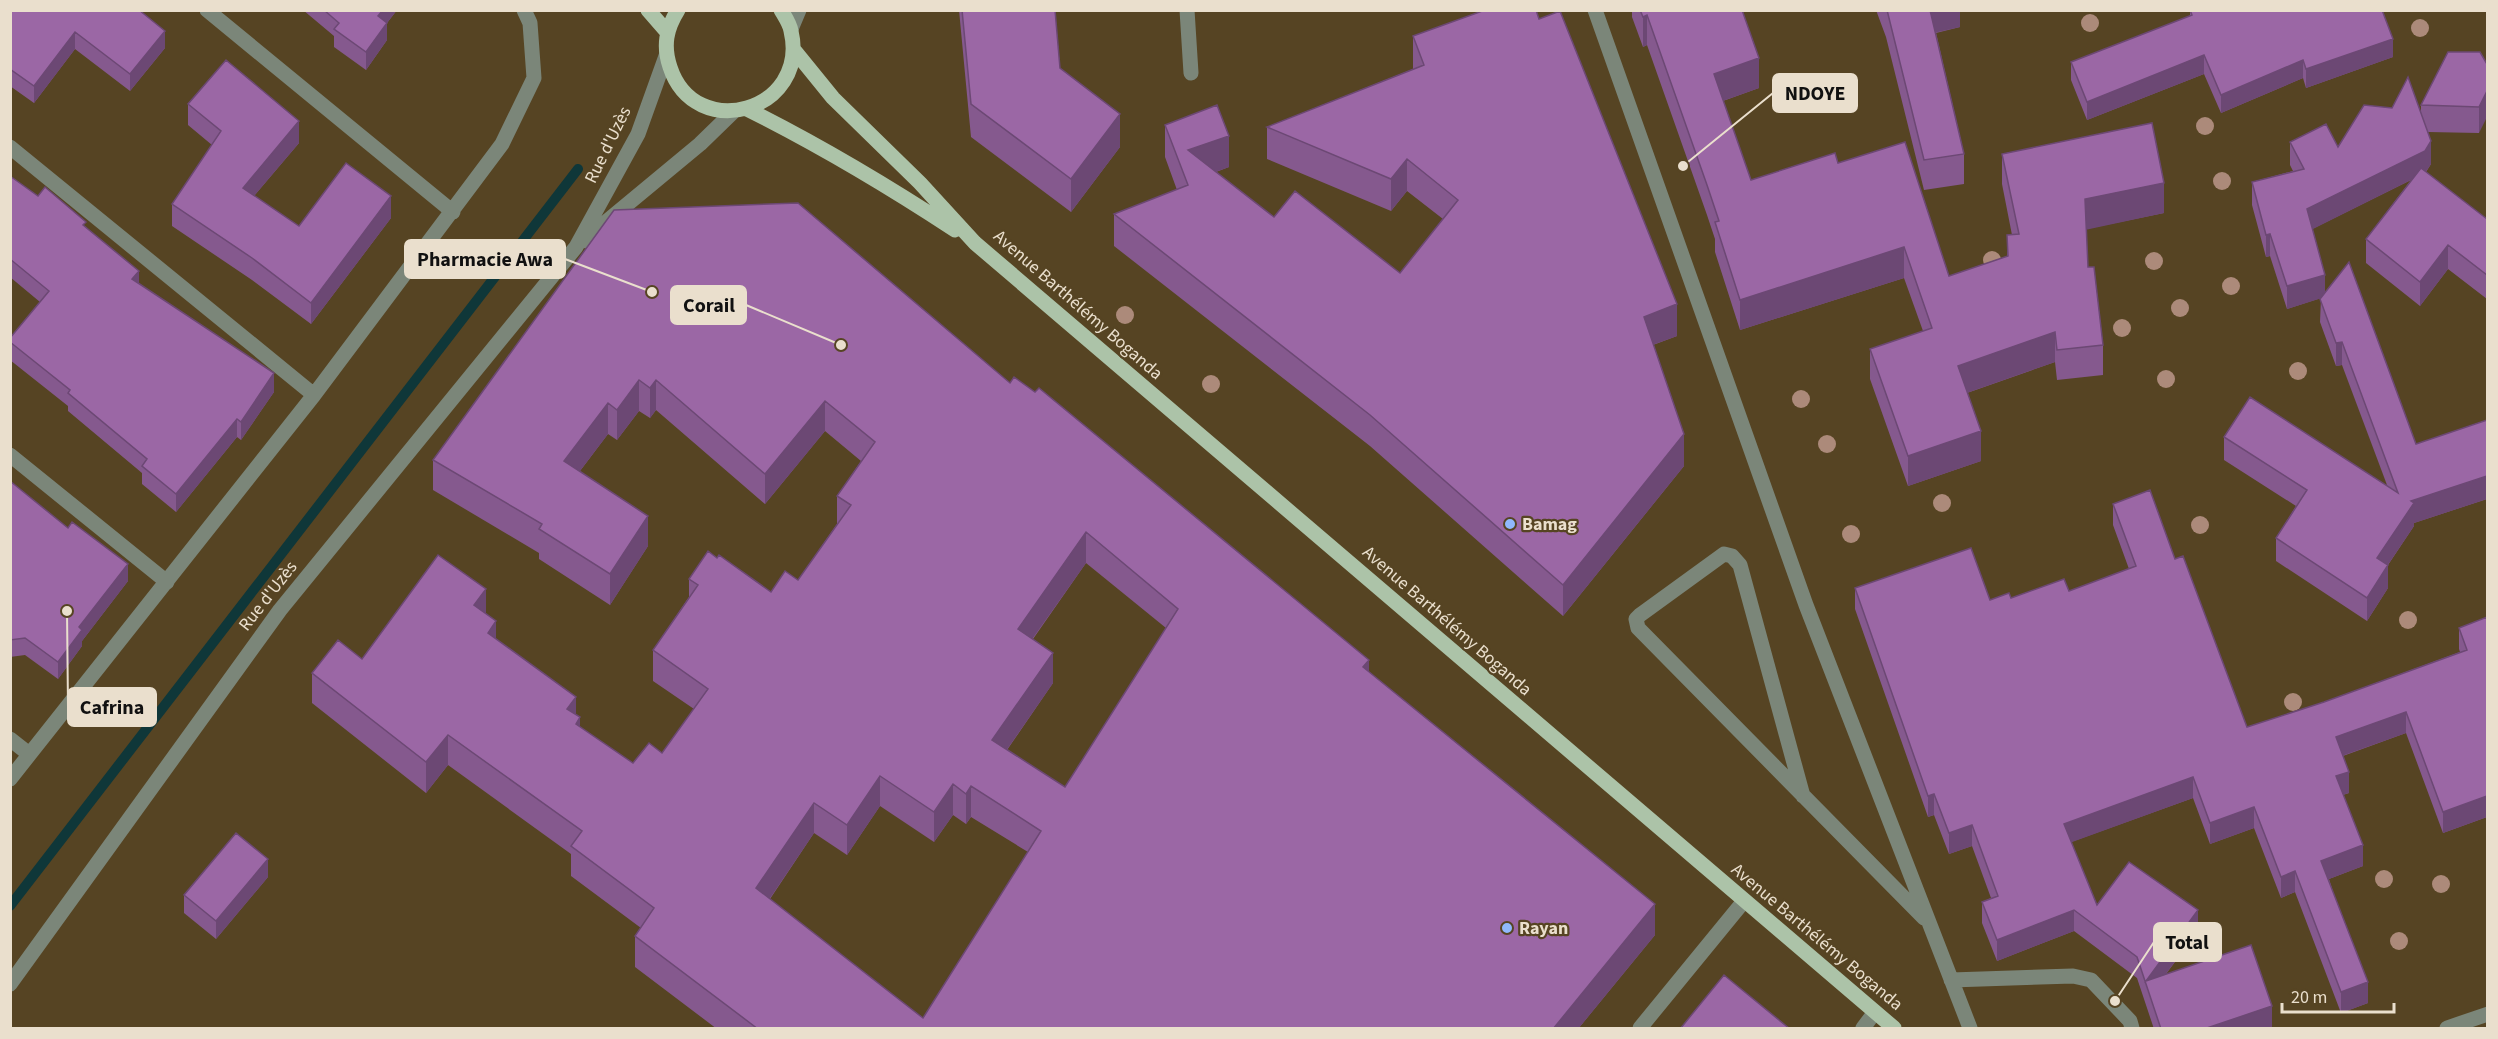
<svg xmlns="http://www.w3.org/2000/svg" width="2498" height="1039" font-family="'Source Sans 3',sans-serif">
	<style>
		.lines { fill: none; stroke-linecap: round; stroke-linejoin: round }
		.stream { stroke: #0f3739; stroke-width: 10 }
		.minor { stroke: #7b8679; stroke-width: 15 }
		.major { stroke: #acc3a8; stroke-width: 15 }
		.tree { fill: #ac8a7a }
		.wall { fill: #85598e; fill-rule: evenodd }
		.shaded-wall { fill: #6c4874 }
		.building { fill: #9b67a5; stroke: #6c4874; stroke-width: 1.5; fill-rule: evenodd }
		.poi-dot { fill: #90b8fd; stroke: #564423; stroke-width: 2 }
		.labels { text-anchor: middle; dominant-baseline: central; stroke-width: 4.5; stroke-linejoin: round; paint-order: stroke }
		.street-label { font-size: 18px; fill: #eadfcd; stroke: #564423 }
		.poi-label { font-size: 18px; font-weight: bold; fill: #eadfcd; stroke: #564423; text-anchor: start }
		.leader { fill: none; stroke: #eadfcd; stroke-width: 2 }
		.callout-dot { fill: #eadfcd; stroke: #564423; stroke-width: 2 }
		.callout { fill: #eadfcd; stroke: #eadfcd; stroke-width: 2 }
		.callout-label { font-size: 20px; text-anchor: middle; font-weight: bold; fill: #111 }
	</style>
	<rect width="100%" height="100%" fill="#564423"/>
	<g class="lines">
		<path class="stream" d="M10,906L578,169"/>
		<path class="minor" d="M207,10L453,212
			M1187,10L1191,73
			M1595,10L1806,605L1970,1028
			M791,29L799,10
			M10,147L314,395
			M583,241L700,144L734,111
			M10,455L167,582
			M10,739L29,754
			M10,779L314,395L502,144L534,78L530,23L524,10
			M1803,796L1740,565L1732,556L1724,554L1640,615L1636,619L1638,628L1924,918
			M1951,980L2073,976L2091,980L2130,1021L2132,1028
			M10,984L280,610L576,247L638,134L666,56
			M1640,1028L1744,901
			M1863,1028L1875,1012
			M2447,1028L2488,1014"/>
		<path class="major" d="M648,10L668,33
			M678,10C666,29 663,46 670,67C695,144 810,111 791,31C790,24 785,17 781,10
			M794,50L833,98L920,183L975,243L1894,1028
			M747,109C819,145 888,186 955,230"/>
	</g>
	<g class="tree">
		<circle cx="2090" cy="23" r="9"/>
		<circle cx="2420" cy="28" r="9"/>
		<circle cx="2205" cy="126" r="9"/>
		<circle cx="2222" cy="181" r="9"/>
		<circle cx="1992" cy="260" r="9"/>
		<circle cx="2154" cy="261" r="9"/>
		<circle cx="2231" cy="286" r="9"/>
		<circle cx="2180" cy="308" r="9"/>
		<circle cx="1125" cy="315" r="9"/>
		<circle cx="2122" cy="328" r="9"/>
		<circle cx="2298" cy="371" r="9"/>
		<circle cx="2166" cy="379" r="9"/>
		<circle cx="1211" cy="384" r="9"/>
		<circle cx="1801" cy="399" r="9"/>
		<circle cx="1827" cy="444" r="9"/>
		<circle cx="1942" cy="503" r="9"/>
		<circle cx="2200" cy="525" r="9"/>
		<circle cx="1851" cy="534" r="9"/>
		<circle cx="2408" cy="620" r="9"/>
		<circle cx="2293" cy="702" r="9"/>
		<circle cx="2384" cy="879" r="9"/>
		<circle cx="2441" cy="884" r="9"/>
		<circle cx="2399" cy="941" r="9"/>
	</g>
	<path class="wall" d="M10,10L165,48L130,91L75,49L34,103L10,86Z
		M303,10H397L387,23V40L366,70L334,47V36Z
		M959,10H1055L1060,68L1120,147L1071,212L971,137Z
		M1632,10H1748L1743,12L1759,88L1723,101L1751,180L1838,163L1949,276L2007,256V235H2012L2002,184V154L2164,213L2086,229L2088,267L2103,345V375L2057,380L2055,362L1967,393L1981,461L1908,486L1870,379V349L1923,331L1904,278L1740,330L1715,252V239L1707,215L1647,45L1643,47L1632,17Z
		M1876,10H1960V27L1936,33L1964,154V184L1924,190L1886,37Z
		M2190,10L2393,57L2306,88L2303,78L2221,113L2204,74L2087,120L2071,80V62L2190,16Z
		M1539,19L1677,336L1653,345L1684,466L1563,616L1370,446L1114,246V214L1177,190L1165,157V125L1229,167L1216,172L1274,217L1400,273L1443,219L1407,191L1391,211L1267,159V127L1413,69V36Z
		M2480,52L2479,133L2428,132L2431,164L2426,172L2487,219V299L2448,269L2420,306L2366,263V239L2411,180L2312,229L2325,293L2416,444L2487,420V499L2414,523V526L2388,565V588L2367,621L2276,561V538L2296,506L2224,460V437L2387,485L2342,365L2336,366L2320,322L2321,298L2287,309L2270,256L2266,257L2252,205V182L2293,171L2290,165V142L2338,147L2421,114V105Z
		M188,104L299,143L254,196L299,226L391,218L311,324L252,280L172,226V204L212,145L188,125Z
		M10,176L38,196L86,227L139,283L274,392L241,440L237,437L176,512L142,484V473L68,411V406L10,360V342L40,302L10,277Z
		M614,210L1010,383L1369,672L1655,935L1578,1029H717L635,967V936L641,928L571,876V854L448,765L426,793L312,703V673L362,659L486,614L496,639L576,715L580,727L633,763L662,753L694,709L653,681V650L689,597V579L717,558L771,592L798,580L837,524V496L861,461L825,431L765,504L656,410L650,418L639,411L617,440L608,434L580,471L648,546L610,605L539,559V553L433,490V460ZM1086,563L1166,628L1065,787L1007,750L1053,683L1033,639ZM880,806L934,842L953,815L966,824L971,817L1028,852L923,1018L770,899L814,833L847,855Z
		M10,481L128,581L82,641V646L58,679L25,655L10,657Z
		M2113,504L2175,559L2247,727L2324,702L2460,652L2459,649V628L2487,617V817L2443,833L2406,733L2343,756L2349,793L2343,795L2363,866L2329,879L2368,1003L2341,1013L2295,892L2281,898L2254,828L2210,844L2193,798L2071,842L2097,905L2198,931L2166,974L2272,1027L2267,1029H2154L2137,978L2074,931L1997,961L1982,923V902L1991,898L1972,846L1949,854L1934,815L1928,817L1855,609V588L1990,600L2069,591L2129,569L2113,525Z
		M268,877L216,939L184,913V895Z"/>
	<path class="shaded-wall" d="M383,10H397L387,23V40L366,70V52L378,16Z
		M1929,10H1960V27L1929,34Z
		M1647,15V45L1643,47V17Z
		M165,31V48L130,91V74Z
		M75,32V49L34,103V86Z
		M2393,39V57L2306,88V69Z
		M2204,55V74L2087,120V102Z
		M1759,58V88L1714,104V74Z
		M2303,60V78L2221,113V95Z
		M2487,91V117L2479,133V107Z
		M1120,114V147L1071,212V179Z
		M299,121V143L243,209V188Z
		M1229,136V167L1188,182V150Z
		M2431,141V164L2425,173L2307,232V209Z
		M1407,159V191L1391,211V179Z
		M2164,183V213L2085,230V199Z
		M391,196V218L311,324V303Z
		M2270,234V256L2266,257V235Z
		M2448,245V269L2420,306V282Z
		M1904,247V278L1740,330V300Z
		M139,271V289L132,279Z
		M2325,275V297L2287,309V286Z
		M1677,304V336L1644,348V317Z
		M2055,332V362L1958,396V366Z
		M2342,342V365L2336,366V343Z
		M274,373V392L241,440V422Z
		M639,380V411L617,440V410Z
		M656,380V410L650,418V388Z
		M825,401V431L765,504V474Z
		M608,403V434L564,492V461Z
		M237,419V437L176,512V494Z
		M1981,431V461L1908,486V456Z
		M1684,434V466L1563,616V585Z
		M2487,476V499L2414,523V526L2377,581V558L2411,501Z
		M648,516V546L610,605V574Z
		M1086,532V563L1018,659V629Z
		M128,564V581L82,641V646L58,679V662L79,627Z
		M2388,565V588L2367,621V598Z
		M486,589V619L474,605Z
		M496,621V651L488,633Z
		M1053,653V683L992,771V740Z
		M1369,660V690L1363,667Z
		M576,697V723L580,717V748L567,709Z
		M2406,712V733L2336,758V737Z
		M448,735V765L426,793V762Z
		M2349,772V793L2336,797V776Z
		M880,776V806L847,855V825Z
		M2193,777V798L2064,845V824Z
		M953,784V815L934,842V812Z
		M971,786V817L966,824V794Z
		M1934,794V815L1928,817V796Z
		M2487,796V817L2443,833V812Z
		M814,803V833L756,919V888Z
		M2254,807V828L2210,844V823Z
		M1972,825V846L1949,854V833Z
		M2363,845V866L2321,882V861Z
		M268,859V877L216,939V921Z
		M2295,871V892L2281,898V877Z
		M1655,904V935L1578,1029H1553Z
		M2074,910V931L1997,961V940Z
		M2198,910V931L2150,995L2146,981Z
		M2368,982V1003L2341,1013V992Z
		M2272,1006V1027L2267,1029H2204Z"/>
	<path class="building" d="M10,10H139L165,31L130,74L75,32L34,86L10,69Z
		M324,10H383L378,16L387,23L366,52L334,29L339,23Z
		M962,10H1055L1060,68L1120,114L1071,179L971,104Z
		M1485,10H1536L1539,19L1560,11L1677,304L1644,317L1684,434L1563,585L1370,415L1114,214L1188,185L1165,125L1217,105L1229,136L1188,150L1274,217L1295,191L1400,273L1458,200L1407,159L1391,179L1267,127L1424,65L1413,36Z
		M1640,10H1742L1759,58L1714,74L1751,180L1835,153L1838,163L1905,142L1949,276L2008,256L2007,235L2019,234L2002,154L2152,123L2164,183L2085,199L2088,267H2094L2103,345L2057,350L2055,332L1958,366L1981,431L1908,456L1870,349L1932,328L1904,247L1740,300L1715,222L1719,221L1707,185L1647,15L1643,17Z
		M1887,10H1930L1964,154L1924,160Z
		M2190,10H2382L2393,39L2306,69L2303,60L2221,95L2204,55L2087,102L2071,62L2192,15Z
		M2448,52H2480L2487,64V91L2479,107L2421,105Z
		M226,60L299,121L243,188L299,226L346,163L391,196L311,303L252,258L172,204L221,131L188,104Z
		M2408,77L2431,141L2425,151L2307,209L2325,275L2287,286L2270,234L2266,235L2252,182L2304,169L2290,142L2326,124L2338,147L2364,105L2392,108Z
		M2421,168L2487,219V275L2448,245L2420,282L2366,239Z
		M10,176L38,196L45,187L86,222L83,225L139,271L132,279L274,373L241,422L237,419L176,494L142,466L147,459L68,393L70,390L10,342V338L49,291L10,259Z
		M798,203L1010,383L1014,377L1035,392L1039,388L1369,660L1363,667L1655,904L1553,1029H758L635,936L654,908L571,846L582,831L448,735L426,762L312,673L338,640L362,659L438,555L486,589L474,605L496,621L488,633L576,697L567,709L580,717L576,724L633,763L649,743L662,753L708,689L653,650L698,585L689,579L708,551L717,558L719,555L771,592L785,571L798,580L851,505L837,496L875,442L825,401L765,474L656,380L650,388L639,380L617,410L608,403L564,461L648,516L610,574L539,529L542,524L433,460L614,210ZM1086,532L1178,609L1065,787L992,740L1053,653L1018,629ZM880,776L934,812L953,784L966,794L971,786L1041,831L923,1018L756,888L814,803L847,825Z
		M2349,262L2416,444L2487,420V476L2411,501L2414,503L2377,558L2388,565L2367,598L2276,538L2307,490L2224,437L2250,397L2398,493L2342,342L2336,343L2320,299Z
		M10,481L68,528L72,522L128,564L79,627L82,630L58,662L25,638L10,640Z
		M2150,490L2175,559L2183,556L2247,727L2324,702L2467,650L2459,628L2487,617V796L2443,812L2406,712L2336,737L2349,772L2336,776L2363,845L2321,861L2368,982L2341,992L2295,871L2281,877L2254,807L2210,823L2193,777L2064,824L2097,905L2129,862L2198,910L2146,981L2251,945L2272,1006L2204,1029H2161L2137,957L2074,910L1997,940L1982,902L1998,896L1972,825L1949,833L1934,794L1928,796L1855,588L1971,548L1990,600L2009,593L2011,598L2064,579L2069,591L2136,566L2113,504Z
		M236,833L268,859L216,921L184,895Z
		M1724,975L1790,1029H1680Z"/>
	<g class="poi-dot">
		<circle cx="1510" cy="524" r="6"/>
		<circle cx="1507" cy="928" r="6"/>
	</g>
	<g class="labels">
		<g class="street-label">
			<text transform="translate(608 145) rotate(-64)">Rue d'Uzès</text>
			<text transform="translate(1078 305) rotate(41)">Avenue Barthélémy Boganda</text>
			<text transform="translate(268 596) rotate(-52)">Rue d'Uzès</text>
			<text transform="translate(1447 621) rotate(41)">Avenue Barthélémy Boganda</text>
			<text transform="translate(1817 937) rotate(40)">Avenue Barthélémy Boganda</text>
		</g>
		<g class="poi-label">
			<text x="1522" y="524">Bamag</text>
			<text x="1519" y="928">Rayan</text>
		</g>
	</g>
	<path class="leader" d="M1683 166L1773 93M652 292L565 259M841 345L746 305M67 611L68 707M2115 1001L2154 942"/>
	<g class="callout-dot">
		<circle cx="1683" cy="166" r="6"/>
		<circle cx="652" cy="292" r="6"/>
		<circle cx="841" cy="345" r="6"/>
		<circle cx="67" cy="611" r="6"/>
		<circle cx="2115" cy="1001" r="6"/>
	</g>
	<g class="callout">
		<rect x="1773" y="74" width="84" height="38" rx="6"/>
		<rect x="405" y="240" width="160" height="38" rx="6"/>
		<rect x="671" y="286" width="75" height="38" rx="6"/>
		<rect x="68" y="688" width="88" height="38" rx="6"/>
		<rect x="2154" y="923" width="67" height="38" rx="6"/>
	</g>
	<g class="callout-label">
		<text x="1815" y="100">NDOYE</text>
		<text x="485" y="266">Pharmacie Awa</text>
		<text x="709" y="312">Corail</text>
		<text x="112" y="714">Cafrina</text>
		<text x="2187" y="949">Total</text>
	</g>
	<rect width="2498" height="1039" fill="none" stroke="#eadfcd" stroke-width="24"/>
	<path d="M2282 1003v9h112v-9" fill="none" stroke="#eadfcd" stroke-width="3"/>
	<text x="2291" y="1003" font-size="18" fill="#eadfcd" stroke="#564423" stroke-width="4.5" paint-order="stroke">20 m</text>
</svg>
